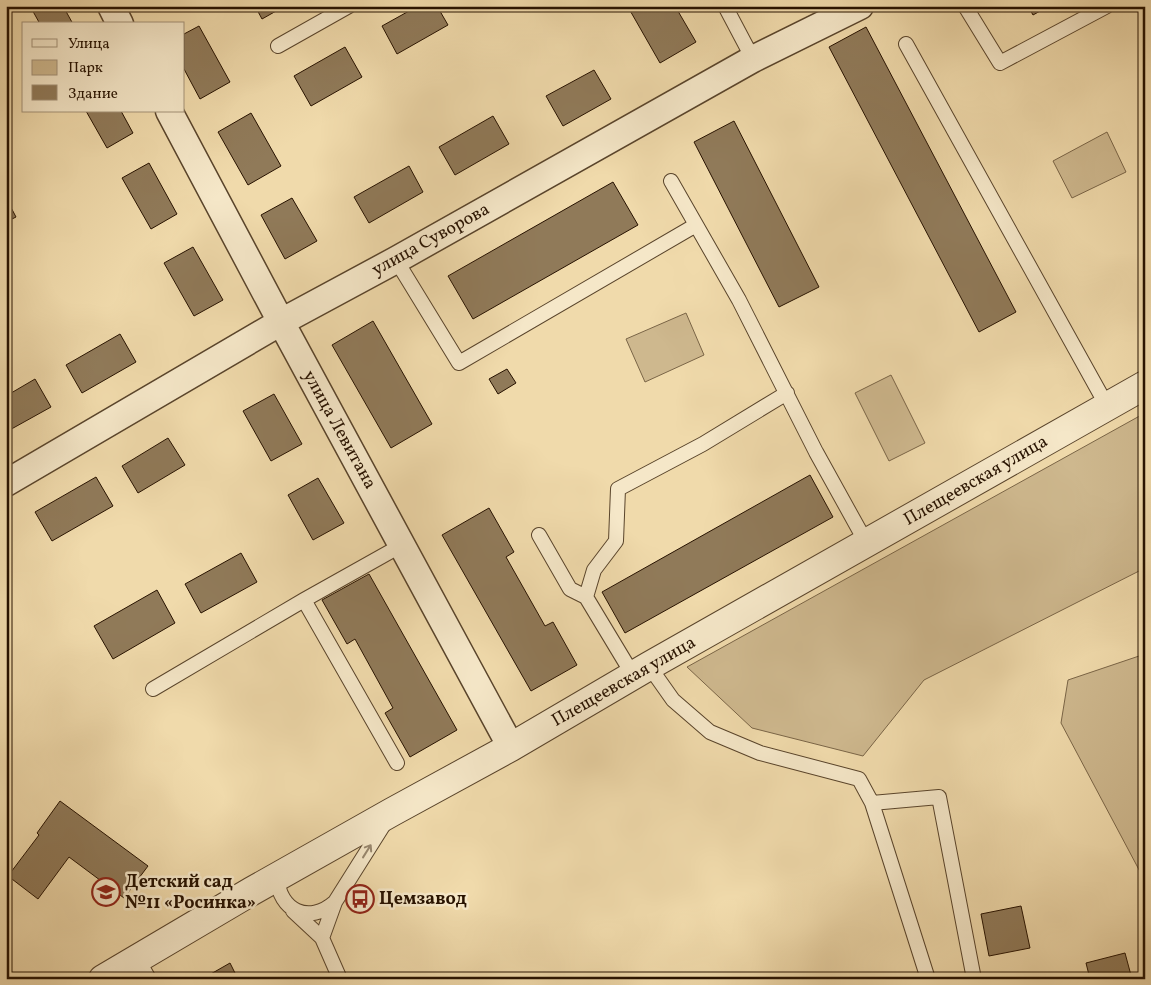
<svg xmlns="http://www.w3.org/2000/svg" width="1151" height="985" font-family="Vollkorn,serif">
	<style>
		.green { fill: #ceb88e; stroke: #7a6547 }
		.building { fill: #907a59; stroke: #271200 }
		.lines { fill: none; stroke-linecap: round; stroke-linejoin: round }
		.service-casing { stroke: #59442b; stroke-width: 16 }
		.minor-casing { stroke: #59442b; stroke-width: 29 }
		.tertiary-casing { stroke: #59442b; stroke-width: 30 }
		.service { stroke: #f5e7c8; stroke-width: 14 }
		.minor { stroke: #f5e7c8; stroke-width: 26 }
		.tertiary { stroke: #f5e7c8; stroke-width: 28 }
		.oneway { stroke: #98876e }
		.labels { text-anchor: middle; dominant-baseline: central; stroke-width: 5; stroke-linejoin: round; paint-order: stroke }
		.street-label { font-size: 18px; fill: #271200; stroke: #f5e7c8 }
		.poi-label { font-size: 18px; font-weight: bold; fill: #271200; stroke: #f5e7c8; text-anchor: start }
	</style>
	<rect width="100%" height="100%" fill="#f0daab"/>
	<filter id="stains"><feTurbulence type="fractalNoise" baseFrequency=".004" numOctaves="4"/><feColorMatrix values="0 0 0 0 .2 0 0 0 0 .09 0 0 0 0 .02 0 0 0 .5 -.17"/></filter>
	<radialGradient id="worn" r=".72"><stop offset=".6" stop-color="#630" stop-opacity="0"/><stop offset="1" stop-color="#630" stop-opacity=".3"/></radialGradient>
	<path class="green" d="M1107,132L1126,172L1072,198L1053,161Z
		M686,313L704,355L645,382L626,339Z
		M891,375L925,443L889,461L855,393Z
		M1145,413V568L924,680L863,756L752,728L687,667Z
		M1145,654V881L1061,723L1068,680Z"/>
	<path class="building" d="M30,6H63L73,24H40Z
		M255,6H285L262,19Z
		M418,6H437L448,25L397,54L382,26Z
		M675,6L696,42L660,63L628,7Z
		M1028,6H1049L1033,15Z
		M199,26L230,82L200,99L184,69V34Z
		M866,27L1016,312L979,332L829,47Z
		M345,47L362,77L311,106L294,76Z
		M594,70L611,99L563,126L546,96Z
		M86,111H121L133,133L107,148Z
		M251,113L281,166L248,185L218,132Z
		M493,116L509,144L455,175L439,147Z
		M734,121L819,287L779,307L694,142Z
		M149,163L177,214L151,229L122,178Z
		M409,166L423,192L369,223L354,197Z
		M613,182L638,225L473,319L448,276Z
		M6,198L16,217L6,222Z
		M292,198L317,241L285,259L261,215Z
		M193,247L223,300L194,316L164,263Z
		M373,321L432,424L391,448L332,345Z
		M120,334L136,362L82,393L66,365Z
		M507,369L516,383L498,394L489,379Z
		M35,379L51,407L6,432V396Z
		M274,394L302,444L271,461L243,411Z
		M168,438L185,465L138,493L122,466Z
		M810,475L833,517L625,633L602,592Z
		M96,477L113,506L52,541L35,512Z
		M318,478L344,523L313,540L288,495Z
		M489,508L514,552L506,557L545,626L553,622L577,665L531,691L442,535Z
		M241,553L257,582L201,613L185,584Z
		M369,574L457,730L410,757L385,713L393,708L355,639L347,644L322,600Z
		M157,590L175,623L113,659L94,626Z
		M60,801L148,866L124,898L69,857L38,899L8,876L39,835L37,833Z
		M1021,906L1030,948L989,956L981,914Z
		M1125,953L1132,979H1090L1086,963Z
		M230,963L238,979H202Z"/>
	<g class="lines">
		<defs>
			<path id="service" d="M725,6L753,59
				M965,6L1000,63L1107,6
				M906,44L1107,406
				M278,46L349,6
				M671,181L739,300L816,452L867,544
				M396,260L459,363L696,225
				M539,535L570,589L586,597L633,675
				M586,597L594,570L616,541L618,489L703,444L787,393
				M304,600L397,763
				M649,666L673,700L710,732L760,753L859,779L872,803L928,979
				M153,689L304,600L402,545
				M872,803L939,797L974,979
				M277,877C279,911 309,925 335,902L386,821
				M293,911L322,938L340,979
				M322,938L335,902
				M137,958L149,979"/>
			<path id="minor" d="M111,6L120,24
				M169,111L281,322L511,747
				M6,483L281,322L396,260L753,59L860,6"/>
			<path id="tertiary" d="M103,979L252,891L392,812L511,747L649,666L1145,385"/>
		</defs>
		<use href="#service" class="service-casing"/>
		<use href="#minor" class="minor-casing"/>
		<use href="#tertiary" class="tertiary-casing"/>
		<use href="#service" class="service"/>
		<use href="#minor" class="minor"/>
		<use href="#tertiary" class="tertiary"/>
	</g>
	<defs><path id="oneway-shaft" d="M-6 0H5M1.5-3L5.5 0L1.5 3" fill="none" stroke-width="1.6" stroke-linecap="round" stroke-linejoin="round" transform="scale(1.25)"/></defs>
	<use class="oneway" href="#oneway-shaft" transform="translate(367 851) rotate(-58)"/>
	<defs>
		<symbol id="school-ring" viewBox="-11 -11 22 22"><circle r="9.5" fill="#f5e7c8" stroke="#8f2418" stroke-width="1.5"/><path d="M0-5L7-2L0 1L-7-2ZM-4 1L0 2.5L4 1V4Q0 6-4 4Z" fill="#8f2418"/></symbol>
		<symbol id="bus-ring" viewBox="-11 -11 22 22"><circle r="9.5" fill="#f5e7c8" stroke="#8f2418" stroke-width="1.5"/><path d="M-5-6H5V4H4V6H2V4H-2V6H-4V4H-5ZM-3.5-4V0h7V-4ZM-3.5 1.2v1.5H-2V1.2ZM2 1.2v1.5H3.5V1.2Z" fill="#8f2418"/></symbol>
	</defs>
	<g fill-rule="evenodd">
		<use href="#school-ring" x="90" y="876" width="32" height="32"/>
		<use href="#bus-ring" x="344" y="883" width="32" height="32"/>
	</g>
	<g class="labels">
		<g class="street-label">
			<text transform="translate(431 240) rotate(-29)">улица Суворова</text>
			<text transform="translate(339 430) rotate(61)">улица Левитана</text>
			<text transform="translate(976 481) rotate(-30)">Плещеевская улица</text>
			<text transform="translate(624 682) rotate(-30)">Плещеевская улица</text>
		</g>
		<g class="poi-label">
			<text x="125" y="882">Детский сад<tspan x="125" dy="21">№11 «Росинка»</tspan></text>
			<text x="379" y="899">Цемзавод</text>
		</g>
	</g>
	<rect width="1151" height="985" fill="none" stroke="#f0daab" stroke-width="25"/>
	<rect x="8" y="8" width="1136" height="970" fill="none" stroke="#271200" stroke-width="2.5"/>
	<rect x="12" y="12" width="1126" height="960" fill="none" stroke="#271200"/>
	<rect x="22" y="22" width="162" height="90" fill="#f5e7c8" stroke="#a39278"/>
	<rect x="32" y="39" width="25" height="8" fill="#f5e7c8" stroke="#a39278"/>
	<text x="68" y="48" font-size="15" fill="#271200">Улица</text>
	<rect x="32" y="60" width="25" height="15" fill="#ceb88e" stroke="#a39278"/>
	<text x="68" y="72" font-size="15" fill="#271200">Парк</text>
	<rect x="32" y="85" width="25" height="15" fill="#907a59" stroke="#a39278"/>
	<text x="68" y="98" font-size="15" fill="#271200">Здание</text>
	<rect width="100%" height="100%" filter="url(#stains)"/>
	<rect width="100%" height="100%" fill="url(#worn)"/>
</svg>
